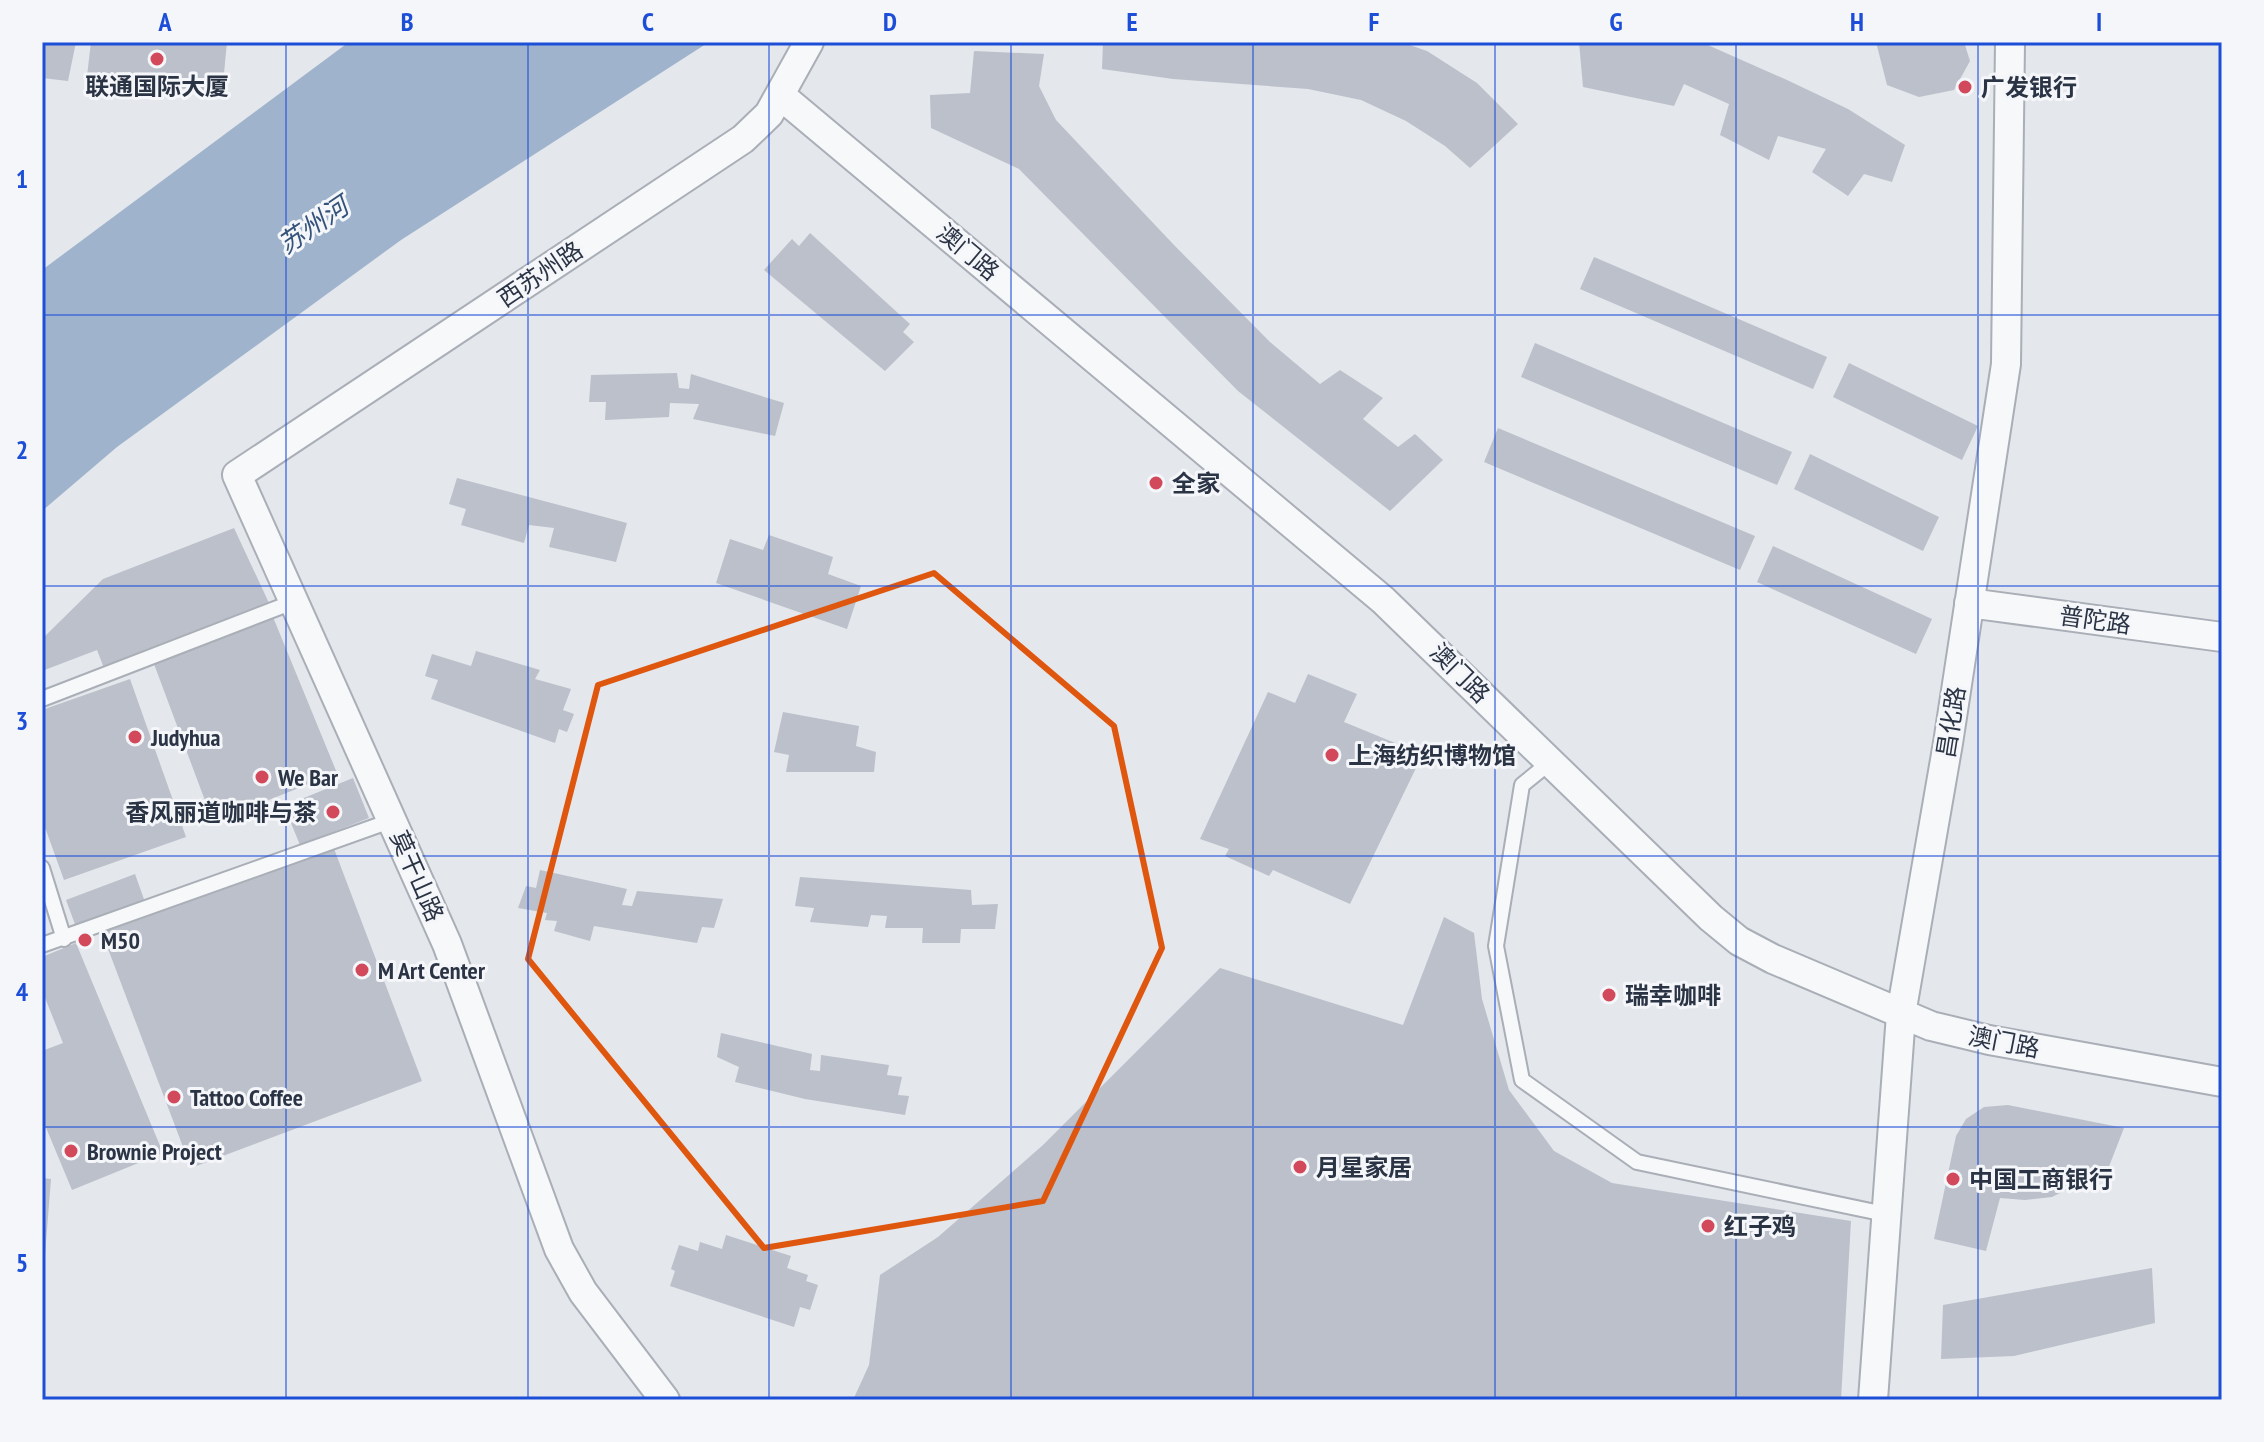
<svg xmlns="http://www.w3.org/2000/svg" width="2264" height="1442" font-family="'PT Sans Narrow','Noto Sans SC',sans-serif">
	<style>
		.water { fill: #9fb4cc }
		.building { fill: #bbc0ca }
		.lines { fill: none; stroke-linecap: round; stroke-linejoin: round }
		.service-casing { stroke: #a9aeb7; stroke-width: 18 }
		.minor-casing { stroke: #a9aeb7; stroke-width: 32 }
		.service { stroke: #f7f8fa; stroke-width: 14 }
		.minor { stroke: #f7f8fa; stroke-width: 28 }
		.marked { fill: none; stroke: #df570f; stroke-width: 6; stroke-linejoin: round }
		.grid { fill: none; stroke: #1d4ed8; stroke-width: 2; stroke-opacity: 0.55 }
		.poi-dot { fill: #d1495b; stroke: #f4f6f9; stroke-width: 3 }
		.labels { text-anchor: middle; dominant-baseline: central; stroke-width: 6; stroke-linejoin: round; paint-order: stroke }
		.poi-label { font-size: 24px; font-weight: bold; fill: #2b3445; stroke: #f4f6f9; text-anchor: start }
		.street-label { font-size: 24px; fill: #2b3445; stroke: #f4f6f9 }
		.water-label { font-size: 26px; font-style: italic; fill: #34527a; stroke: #f4f6f9 }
		.neatline { fill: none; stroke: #1d4ed8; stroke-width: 3 }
		.grid-label { font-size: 26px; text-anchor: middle; font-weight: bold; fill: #1d4ed8 }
	</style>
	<rect width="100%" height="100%" fill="#e4e7ec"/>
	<path class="water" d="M349,42H709L401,240L117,447L42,511V270Z"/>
	<path class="building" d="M42,42H76L68,81L42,78Z
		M91,42H227L222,94L87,76Z
		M1103,42H1401L1427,51L1477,83L1518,124L1470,168L1445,146L1406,121L1361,100L1308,89L1173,79L1102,69Z
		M1579,42H1701L1787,80L1848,109L1905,145L1892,182L1864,174L1848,196L1812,172L1826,149L1778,136L1769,160L1720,135L1729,104L1684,84L1674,106L1583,87Z
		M1876,42H1964L1970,61L1954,90L1919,97L1887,85Z
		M974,51L1044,54L1039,86L1056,120L1173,244L1270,342L1320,384L1340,370L1383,398L1363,419L1398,447L1415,434L1443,460L1390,511L1238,391L1019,169L931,128L930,95L970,93Z
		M810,233L910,324L903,332L914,342L885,371L764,270L792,239L799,246Z
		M1594,257L1827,357L1813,389L1580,289Z
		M1535,343L1792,452L1777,485L1521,377Z
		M1849,363L1978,426L1962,460L1833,397Z
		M677,373L679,388L689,389L691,374L784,403L775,436L693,419L699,404L670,403L669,417L605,420L606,402H589L591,375Z
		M1498,428L1755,536L1740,570L1484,462Z
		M1810,454L1939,517L1923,551L1794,489Z
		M457,478L627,523L616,562L549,547L554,528L529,525L524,543L461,525L466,509L449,504Z
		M234,528L269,603L104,668L97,650L42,671V639L103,579Z
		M769,535L833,557L828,574L861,586L847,629L716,583L730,539L763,550Z
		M1773,546L1932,619L1916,654L1757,582Z
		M273,617L337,773L213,822L154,664Z
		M476,651L540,670L535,679L571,689L563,710L574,714L567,732L559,729L555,743L431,699L438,680L425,676L432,654L471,666Z
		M1308,674L1357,694L1344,722L1417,752V766L1350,904L1273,870L1269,876L1225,856L1229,849L1200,839L1268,692L1295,703Z
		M130,679L186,837L64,880L42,819V710Z
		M783,712L859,726L856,746L876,752L874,772H786L789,755L774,752Z
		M353,778L369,818L300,845L284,806Z
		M333,846L422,1081L191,1168L102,933Z
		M540,870L627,889L622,905L632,906L637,891L723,899L714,928L702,927L697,943L594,926L590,941L554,931L557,921L545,920L547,913L518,908L526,886L536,888Z
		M135,874L145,902L76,927L66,900Z
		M800,877L971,890L972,905L998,904L995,929H961L960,943H922L923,928H885L887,916L871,915L868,927L810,922L814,908L795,906Z
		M1444,917L1474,933L1482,999L1509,1090L1554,1151L1612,1183L1851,1221L1841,1400H853L869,1365L880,1275L938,1237L1043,1145L1220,968L1403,1025Z
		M76,943L163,1153L72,1190L42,1118V1051L63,1043L42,990V957Z
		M721,1033L812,1054L810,1070L820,1071L821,1055L889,1065L887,1075L902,1077L898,1095L909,1096L905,1115L805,1099L735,1082L739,1067L717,1057Z
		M2008,1105L2124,1128L2108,1169L2052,1197L2025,1200L2000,1198L1986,1251L1934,1239L1956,1136L1966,1119L1984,1107Z
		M42,1178L51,1179L45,1255H42Z
		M726,1235L791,1256L787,1268L808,1275L806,1281L818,1285L810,1310L800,1307L794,1327L670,1286L675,1271L671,1269L679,1245L698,1251L700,1242L722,1249Z
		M2152,1268L2155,1323L2014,1356L1941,1359L1943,1305Z"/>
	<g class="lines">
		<defs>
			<path id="service" d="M42,699L293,602
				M1549,763L1522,785L1496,946L1522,1080L1637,1162L1885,1214
				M42,868L64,939
				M42,945L393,820"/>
			<path id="minor" d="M780,95L1383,600L1711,918L1739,941L1773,959L1931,1026L1989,1040L2222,1082
				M1969,603L2222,637
				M665,1400L583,1292L559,1249L447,944L237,475L743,139L769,114L809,42
				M1873,1400L1901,1014L1948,743L2006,364L2010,42"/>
		</defs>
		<use href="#service" class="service-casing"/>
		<use href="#minor" class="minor-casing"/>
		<use href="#service" class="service"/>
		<use href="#minor" class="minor"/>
	</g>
	<path class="marked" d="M934,573L1114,726L1162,948L1043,1201L764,1248L528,959L598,685Z"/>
	<path class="grid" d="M286,42V1400M528,42V1400M769,42V1400M1011,42V1400M1253,42V1400M1495,42V1400M1736,42V1400M1978,42V1400M42,315H2222M42,586H2222M42,856H2222M42,1127H2222"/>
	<g class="poi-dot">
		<circle cx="157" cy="59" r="8"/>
		<circle cx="1965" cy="87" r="8"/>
		<circle cx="1156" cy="483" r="8"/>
		<circle cx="135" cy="737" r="8"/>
		<circle cx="1332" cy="755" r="8"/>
		<circle cx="262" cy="777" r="8"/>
		<circle cx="333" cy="812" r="8"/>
		<circle cx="85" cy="940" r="8"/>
		<circle cx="362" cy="970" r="8"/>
		<circle cx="1609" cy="995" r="8"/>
		<circle cx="174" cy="1097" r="8"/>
		<circle cx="71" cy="1151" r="8"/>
		<circle cx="1300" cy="1167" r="8"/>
		<circle cx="1953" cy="1179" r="8"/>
		<circle cx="1708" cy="1226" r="8"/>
	</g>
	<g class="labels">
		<g class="poi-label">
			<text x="157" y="86" text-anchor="middle">联通国际大厦</text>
			<text x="1981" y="87">广发银行</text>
			<text x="1172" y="483">全家</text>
			<text x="151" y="737">Judyhua</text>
			<text x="1348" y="755">上海纺织博物馆</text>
			<text x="278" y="777">We Bar</text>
			<text x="317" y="812" text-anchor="end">香风丽道咖啡与茶</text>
			<text x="101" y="940">M50</text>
			<text x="378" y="970">M Art Center</text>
			<text x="1625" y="995">瑞幸咖啡</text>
			<text x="190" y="1097">Tattoo Coffee</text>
			<text x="87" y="1151">Brownie Project</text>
			<text x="1316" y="1167">月星家居</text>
			<text x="1969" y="1179">中国工商银行</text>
			<text x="1724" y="1226">红子鸡</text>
		</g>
		<g class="street-label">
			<text transform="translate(968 252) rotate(40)">澳门路</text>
			<text transform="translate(540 274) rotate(-34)">西苏州路</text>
			<text transform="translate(2095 620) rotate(8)">普陀路</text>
			<text transform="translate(1460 673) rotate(45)">澳门路</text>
			<text transform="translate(1951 722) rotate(-81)">昌化路</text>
			<text transform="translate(417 876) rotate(66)">莫干山路</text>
			<text transform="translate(2004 1042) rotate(11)">澳门路</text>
		</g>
		<g class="water-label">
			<text transform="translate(313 225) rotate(-34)">苏州河</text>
		</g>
	</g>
	<rect width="2264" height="1442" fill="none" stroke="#f4f6f9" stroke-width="88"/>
	<rect x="44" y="44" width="2176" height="1354" class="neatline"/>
	<g class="grid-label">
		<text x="165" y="31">A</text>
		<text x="407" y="31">B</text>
		<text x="648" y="31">C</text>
		<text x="890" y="31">D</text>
		<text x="1132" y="31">E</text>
		<text x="1374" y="31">F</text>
		<text x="1616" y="31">G</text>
		<text x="1857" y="31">H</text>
		<text x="2099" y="31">I</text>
		<text x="22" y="188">1</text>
		<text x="22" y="459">2</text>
		<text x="22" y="730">3</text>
		<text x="22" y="1001">4</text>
		<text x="22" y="1272">5</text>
	</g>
</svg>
